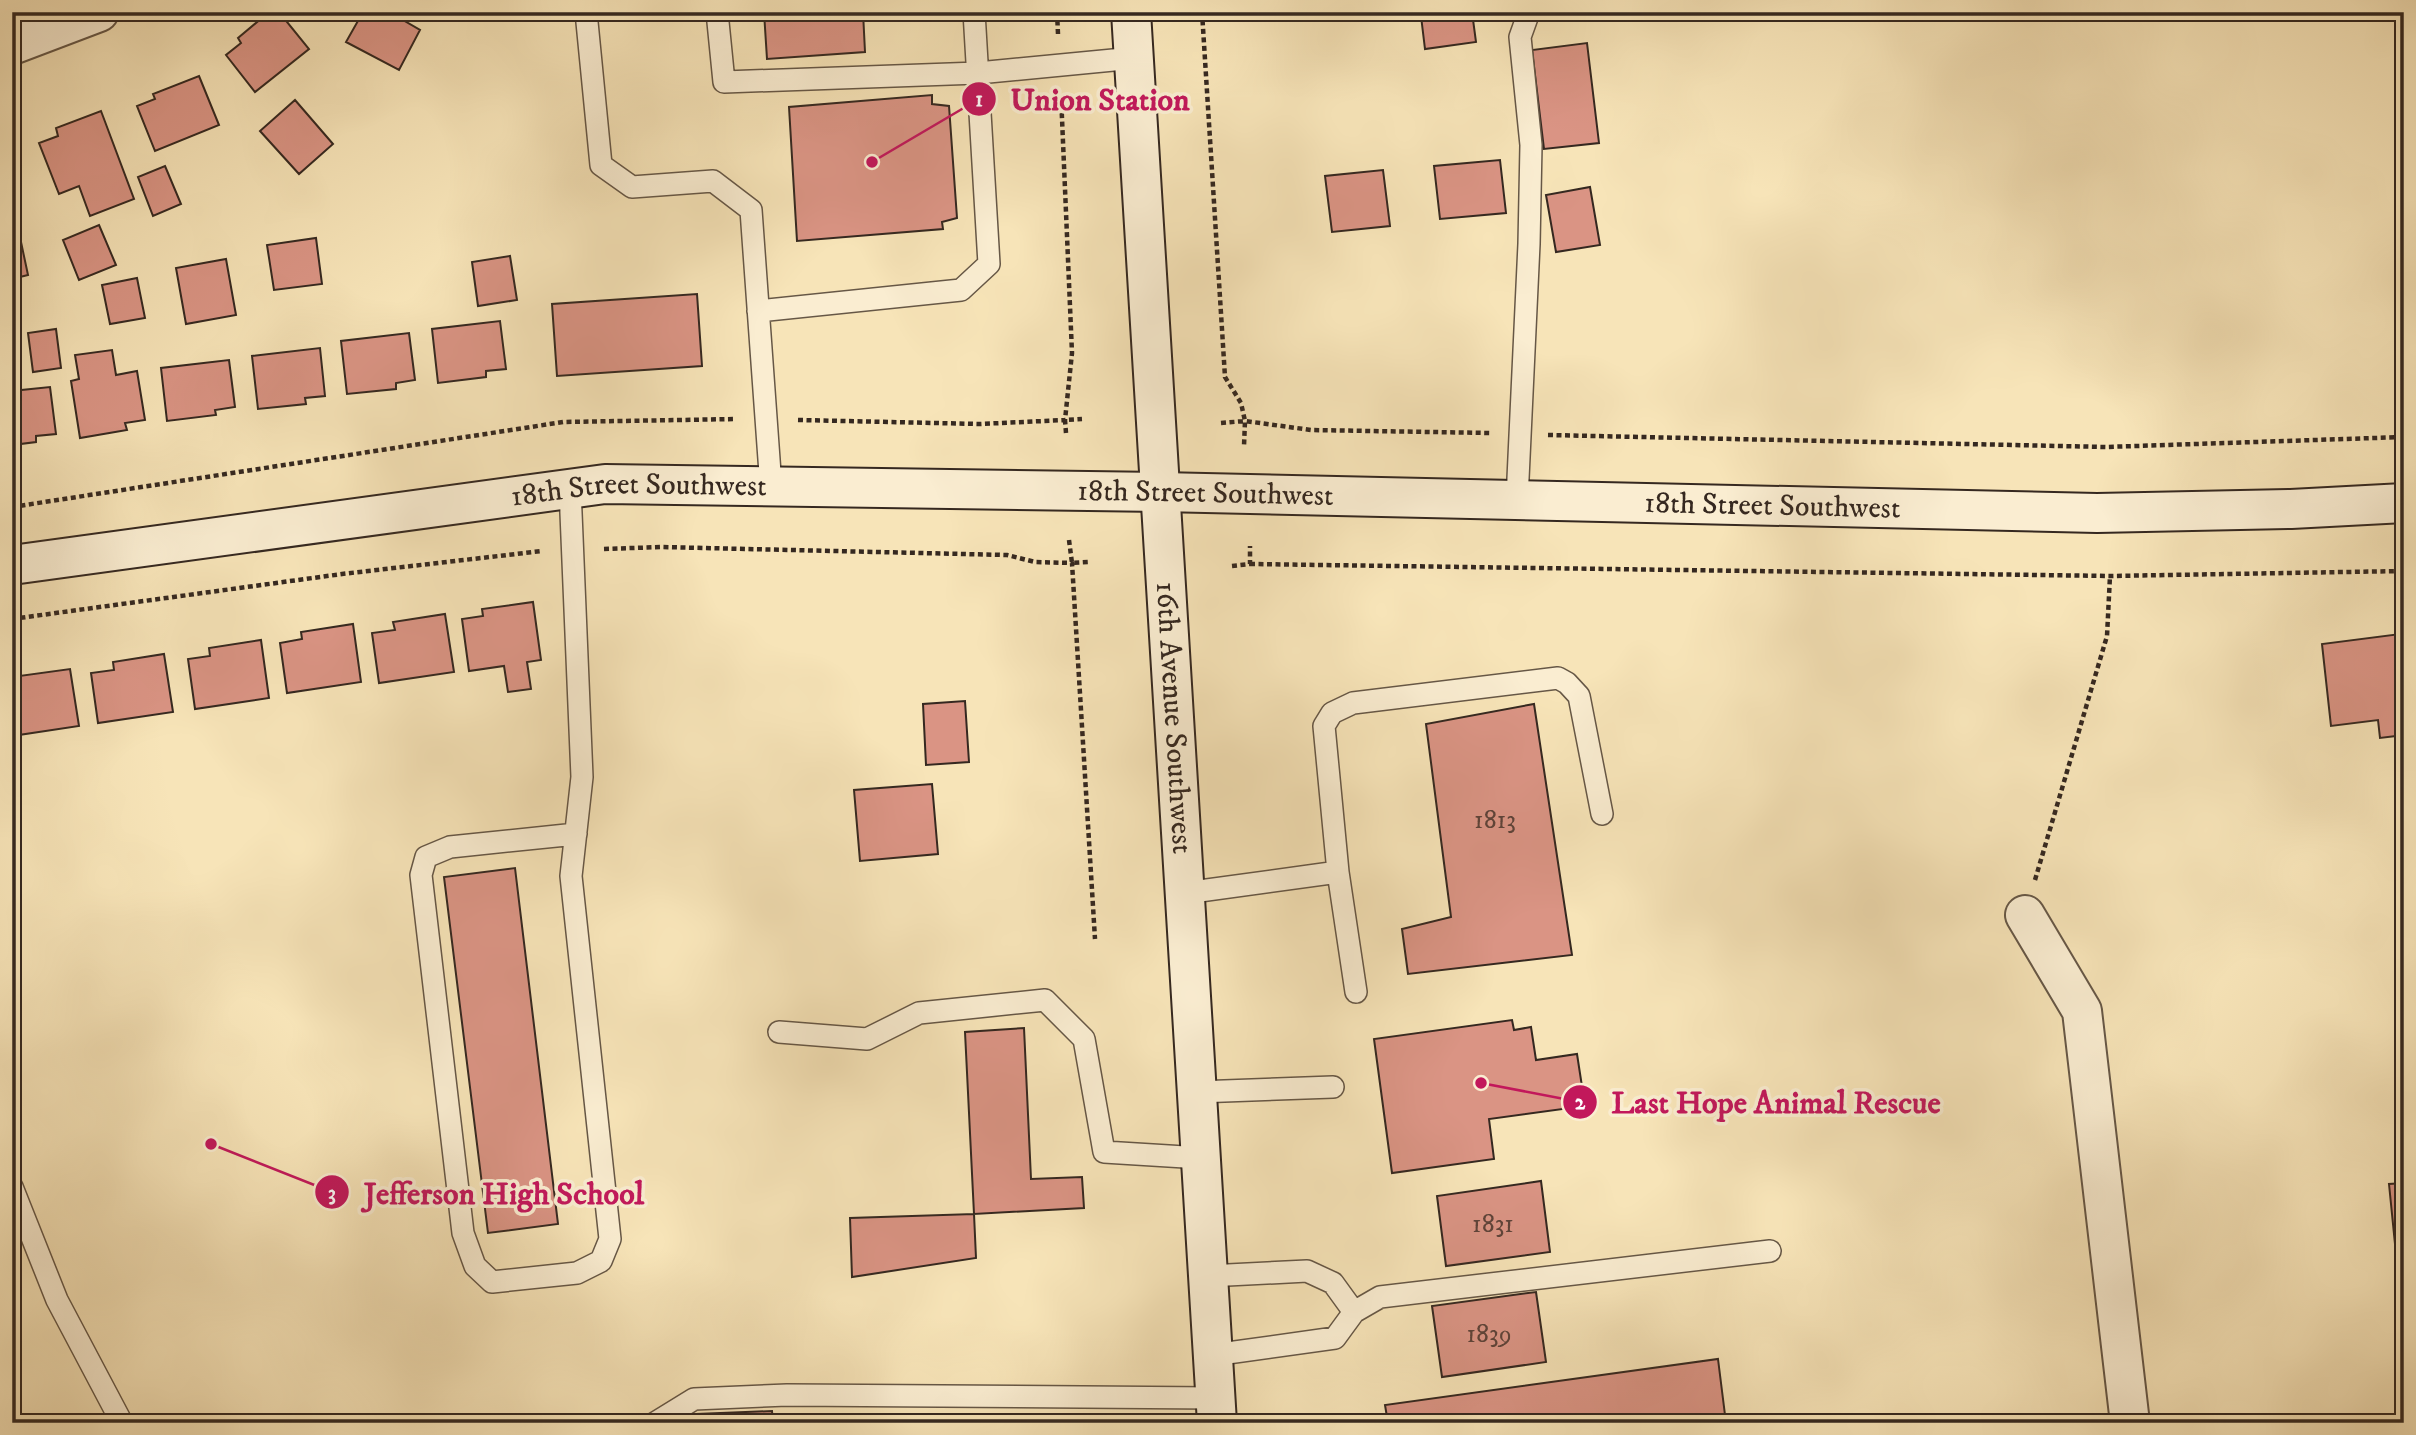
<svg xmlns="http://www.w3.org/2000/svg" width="2416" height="1435" font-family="'IM FELL DW Pica',serif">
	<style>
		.building { fill: #da9484; stroke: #352820; stroke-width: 2 }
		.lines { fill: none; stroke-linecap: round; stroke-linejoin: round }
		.lane-casing { stroke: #665746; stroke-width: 24 }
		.street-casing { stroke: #665746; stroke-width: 42 }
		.secondary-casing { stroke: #352820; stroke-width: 42 }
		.path { stroke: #352820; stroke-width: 4.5; stroke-dasharray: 5 3.5; stroke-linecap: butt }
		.lane { stroke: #faedd1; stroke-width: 21 }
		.street { stroke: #faedd1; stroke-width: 38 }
		.secondary { stroke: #faedd1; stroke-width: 38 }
		.labels { text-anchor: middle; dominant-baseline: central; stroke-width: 7; stroke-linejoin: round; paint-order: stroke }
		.number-label { font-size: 26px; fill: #5e4339 }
		.street-label { font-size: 30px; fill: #352820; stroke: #faedd1 }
		.leader { fill: none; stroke: #c2185b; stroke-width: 2.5 }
		.callout-dot { fill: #c2185b; stroke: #faedd1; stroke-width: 2.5 }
		.mark-label { font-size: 21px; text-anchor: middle; font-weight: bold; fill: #fff }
		.callout-label { font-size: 32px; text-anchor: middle; font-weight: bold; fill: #c2185b; stroke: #faedd1; stroke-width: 7; stroke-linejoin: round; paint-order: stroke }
	</style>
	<rect width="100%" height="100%" fill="#f7e4b8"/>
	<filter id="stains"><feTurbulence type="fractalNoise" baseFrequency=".00286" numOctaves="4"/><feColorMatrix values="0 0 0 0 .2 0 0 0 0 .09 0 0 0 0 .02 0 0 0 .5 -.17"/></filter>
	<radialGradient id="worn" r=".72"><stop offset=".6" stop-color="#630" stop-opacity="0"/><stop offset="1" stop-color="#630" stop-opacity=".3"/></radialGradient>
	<path class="building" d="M269,12H279L309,49L255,92L226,55L241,43L238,38Z
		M363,12H389L420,30L399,70L346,42Z
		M764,12H863L865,52L767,59Z
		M1395,12H1472L1476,42L1425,49L1421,16L1396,19Z
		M1587,43L1599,143L1544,149L1532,50Z
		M199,76L219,125L155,151L137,106L155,99L153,94Z
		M932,95V104L949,106L957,218L942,222L943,229L797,241L789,107Z
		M295,100L333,144L299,174L260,131Z
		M101,111L134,199L90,216L79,186L59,194L39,143L58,136L56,128Z
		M1500,160L1506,213L1440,219L1434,166Z
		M165,166L181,204L153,216L138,177Z
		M1383,170L1390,226L1332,232L1325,176Z
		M1590,187L1600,245L1556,252L1546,195Z
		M99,225L116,265L79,280L63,240Z
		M316,238L322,284L274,290L267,245Z
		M21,242L28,275L12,279V243Z
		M510,256L517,300L478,306L472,262Z
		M226,259L236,315L186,324L176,268Z
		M137,278L145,318L110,324L102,285Z
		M697,294L702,366L557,376L552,304Z
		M500,321L506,369L486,371V377L438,383L432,329Z
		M56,329L61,368L33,372L28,333Z
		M409,333L415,380L396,383V389L347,394L341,341Z
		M320,348L325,396L305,398L306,404L258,409L252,356Z
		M112,350L116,375L137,371L145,420L125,423L127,430L80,438L71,381L79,379L75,355Z
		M229,360L235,407L215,410L216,415L167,421L161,368Z
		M50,387L56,434L36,436V442L12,445V391Z
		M533,602L541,660L527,662L531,689L508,692L504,666L469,671L462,619L483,616L482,609Z
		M445,614L454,672L379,683L372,633L395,630L393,622Z
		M353,624L361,682L287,693L280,643L302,639L301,632Z
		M2400,634L2404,662V735L2380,738L2378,720L2331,726L2322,644Z
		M261,640L269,698L195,709L188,659L210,656L209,648Z
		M164,654L173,712L98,723L91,673L114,670L113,662Z
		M70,669L79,726L12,736V685L20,684L19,676Z
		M965,701L969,762L926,765L923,704Z
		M1534,704L1572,955L1408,974L1402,929L1451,917L1426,724Z
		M932,784L938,854L860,861L854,790Z
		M515,868L558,1224L488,1233L444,877Z
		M1512,1020L1514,1030L1531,1027L1536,1060L1577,1054L1585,1106L1489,1119L1494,1159L1392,1173L1374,1039Z
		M1024,1028L1031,1179L1082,1177L1084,1208L974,1214L965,1032Z
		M1541,1181L1550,1252L1446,1266L1437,1196Z
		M2404,1183V1274H2398L2389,1184Z
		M974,1214L976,1258L852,1277L850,1218Z
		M1536,1292L1546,1362L1442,1377L1432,1306Z
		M1718,1359L1726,1423H1388L1385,1405Z
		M772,1411L773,1423H698L697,1414Z"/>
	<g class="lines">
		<defs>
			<path id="lane" d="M586,12L601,165L632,187L713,181L751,210L771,487
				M717,12L724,82L978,73L1134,58
				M758,311L961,290L989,264L974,12
				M570,489L582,777L571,876L610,1239L601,1261L577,1273L492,1282L475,1266L463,1233L421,875L426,857L450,847L576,834
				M1517,500L1529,244L1531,145L1520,37L1529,12
				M1338,872L1356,992
				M1185,893L1338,872L1324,726L1332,713L1353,703L1558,678L1567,683L1579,696L1602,814
				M779,1032L867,1039L919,1013L1045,1000L1084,1039L1104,1152L1201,1158
				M1197,1092L1333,1087
				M12,1187L57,1300L122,1423
				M1208,1276L1307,1271L1333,1283L1354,1312
				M1213,1355L1335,1338L1354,1312L1380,1297L1770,1251
				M655,1423L694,1399L787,1395L1215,1398"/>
			<path id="street" d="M12,45L99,12
				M2025,915L2082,1011L2130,1423"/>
			<g id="secondary">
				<path id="s1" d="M1131,12L1217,1423"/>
				<path id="s2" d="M12,565L605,484L1161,492L2097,513L2291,509L2404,503"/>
			</g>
		</defs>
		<use href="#lane" class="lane-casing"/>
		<use href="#street" class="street-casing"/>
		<use href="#secondary" class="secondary-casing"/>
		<path class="path" d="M1057,12L1058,34
			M1202,12L1225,377L1241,403L1245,421L1311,430L1491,433
			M798,420L980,424L1065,420L1072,353L1061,95
			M1221,423L1245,421L1244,446
			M1066,433L1065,420L1082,419
			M1548,435L2106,447L2404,437
			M12,507L563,422L736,419
			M1069,540L1072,563L1089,562
			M604,549L661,547L1007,555L1035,562L1072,563L1095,939
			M1250,564L2110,576L2404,571
			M1232,566L1250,564V546
			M12,619L342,574L542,551
			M2035,880L2107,636L2110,576"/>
		<use href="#lane" class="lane"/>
		<use href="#street" class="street"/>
		<use href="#secondary" class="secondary"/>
	</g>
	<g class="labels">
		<g class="number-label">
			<text x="1495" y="820">1813</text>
			<text x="1493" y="1224">1831</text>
			<text x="1489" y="1334">1839</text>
		</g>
		<g class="street-label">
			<text stroke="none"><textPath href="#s2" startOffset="632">18th Street Southwest</textPath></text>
			<text stroke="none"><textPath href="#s2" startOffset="1199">18th Street Southwest</textPath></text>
			<text stroke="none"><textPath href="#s2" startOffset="1766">18th Street Southwest</textPath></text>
			<text stroke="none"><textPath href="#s1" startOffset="707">16th Avenue Southwest</textPath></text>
		</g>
	</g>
	<path class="leader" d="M872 162L979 99M1481 1083L1580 1102M211 1144L332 1192"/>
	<g class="callout-dot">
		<circle cx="872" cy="162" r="7"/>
		<circle cx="1481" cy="1083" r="7"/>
		<circle cx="211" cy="1144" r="7"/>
		<circle cx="979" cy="99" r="18"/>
		<circle cx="1580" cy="1102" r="18"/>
		<circle cx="332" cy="1192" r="18"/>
	</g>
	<g class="mark-label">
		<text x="979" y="106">1</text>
		<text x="1580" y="1109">2</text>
		<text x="332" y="1200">3</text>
	</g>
	<g class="callout-label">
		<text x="1100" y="110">Union Station</text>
		<text x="1776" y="1113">Last Hope Animal Rescue</text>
		<text x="504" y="1204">Jefferson High School</text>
	</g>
	<rect width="2416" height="1435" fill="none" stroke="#f7e4b8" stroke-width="42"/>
	<rect x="14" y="14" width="2388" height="1407" fill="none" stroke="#352820" stroke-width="3.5"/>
	<rect x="21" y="21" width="2374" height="1393" fill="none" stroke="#352820" stroke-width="2"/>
	<rect width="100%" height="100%" filter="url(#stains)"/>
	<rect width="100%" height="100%" fill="url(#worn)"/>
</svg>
